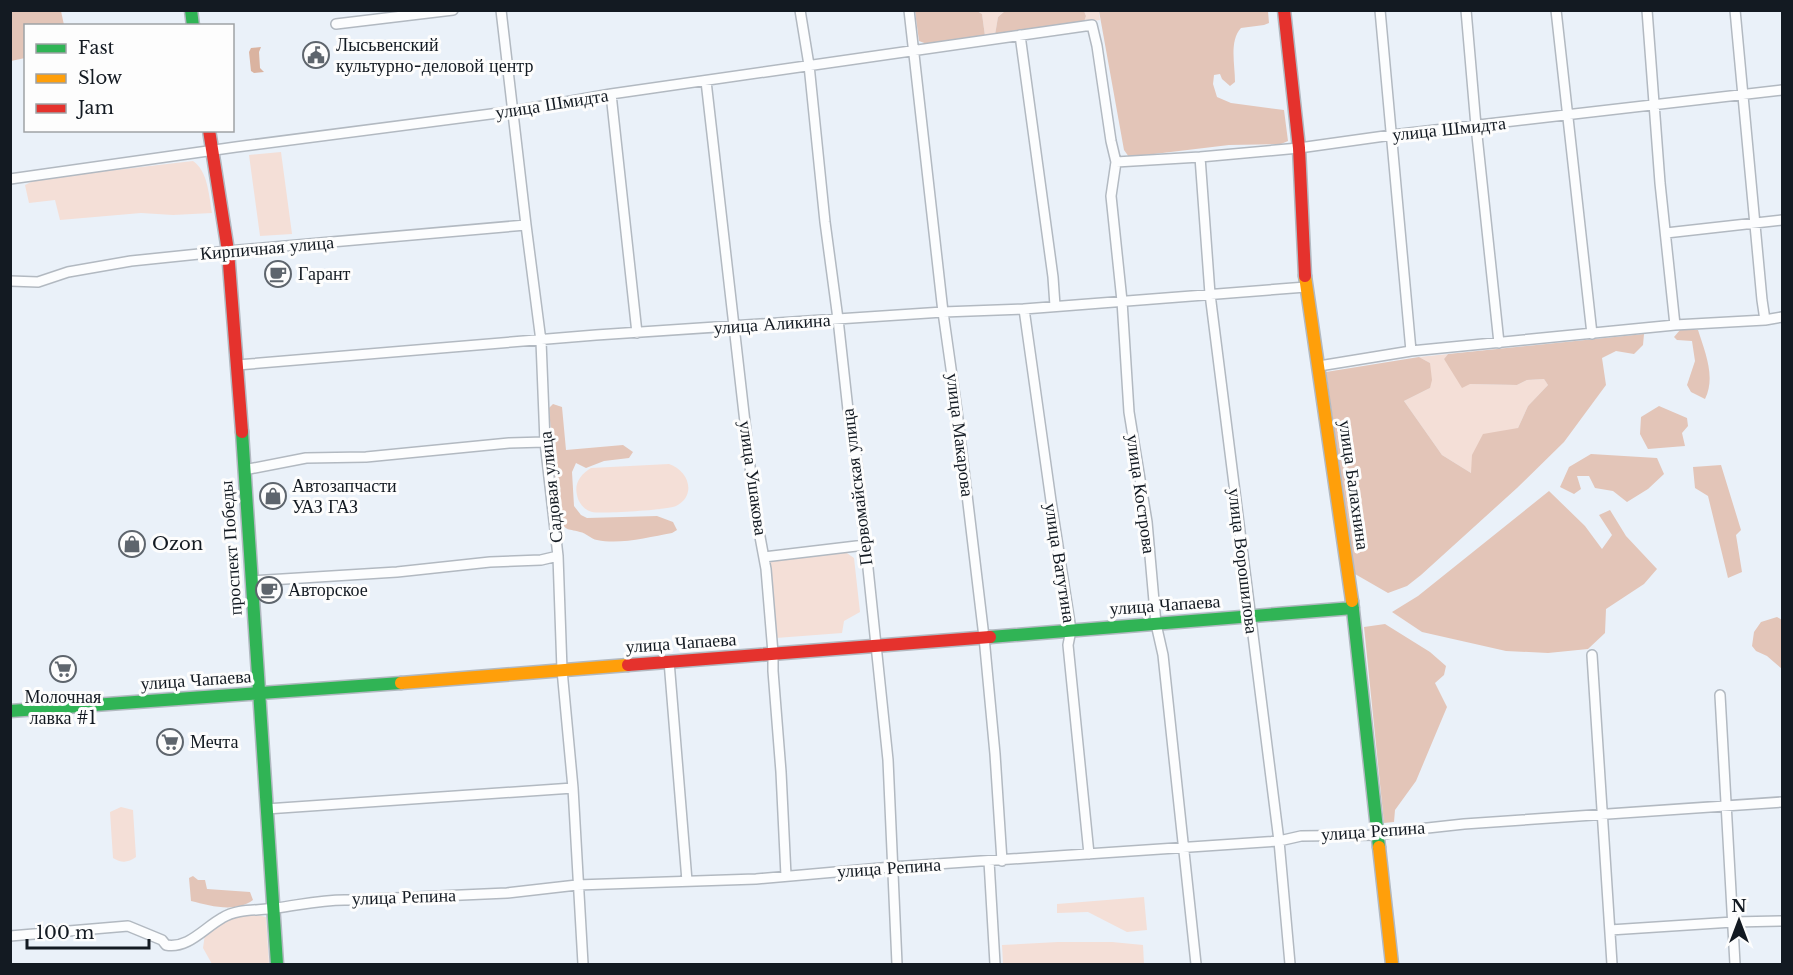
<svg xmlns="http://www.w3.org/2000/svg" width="1793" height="975" font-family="'Libre Baskerville',serif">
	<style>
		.green { fill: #f4dfd7 }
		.forest { fill: #e3c5b8 }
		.water { fill: #dab3a0 }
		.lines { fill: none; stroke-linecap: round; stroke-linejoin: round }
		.street-casing { stroke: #b2b9c1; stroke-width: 12 }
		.fast-casing { stroke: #b2b9c1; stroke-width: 15 }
		.slow-casing { stroke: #b2b9c1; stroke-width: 15 }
		.jam-casing { stroke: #b2b9c1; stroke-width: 15 }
		.street { stroke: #fcfdfe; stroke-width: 9 }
		.fast { stroke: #30b455; stroke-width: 12 }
		.slow { stroke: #ff9f0a; stroke-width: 12 }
		.jam { stroke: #e5322d; stroke-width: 12 }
		.labels { text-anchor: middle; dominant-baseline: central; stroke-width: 6; stroke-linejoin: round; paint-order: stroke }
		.poi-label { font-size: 18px; fill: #131a22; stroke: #fdfdfd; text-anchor: start }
		.street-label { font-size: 18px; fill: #131a22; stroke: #fdfdfd }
	</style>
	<rect width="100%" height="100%" fill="#eaf1f9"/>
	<path class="green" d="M977,11H1005L998,17L995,35L985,36L982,14Z
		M1084,11H1099L1100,20L1084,22L1086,16Z
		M281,152L292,234L260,236L249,155Z
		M193,161C208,171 209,196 212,213L173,215L141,213L60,220L55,200L29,203L25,185L37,179Z
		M1448,354L1444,359L1470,384L1517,385L1527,380L1544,379L1548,385L1528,406L1518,428L1471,473L1442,455L1404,401L1430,388V363L1419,357Z
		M669,464C689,471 697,495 676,506C669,510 600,514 592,512C584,510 578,502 577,495C574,483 581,474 591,468Z
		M844,551L854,558L860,612L844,621L842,633L776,638L770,559Z
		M121,807L133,810L136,857C128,863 121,863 113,858L110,812Z
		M1144,897L1147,930L1127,932L1088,912L1057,913V904Z
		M250,913L266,917L269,964H212L203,948L205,934L223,921Z
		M1058,942H1112L1143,945L1144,964H1003L1002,945Z"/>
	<path class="forest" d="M10,11H61L64,25L26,26L25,58L11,61Z
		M915,11H977L982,14L985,36L927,44L919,41Z
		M1005,11H1084L1086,16L1084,22L995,35L998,17Z
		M1099,11H1268L1269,23L1264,25L1241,28C1229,41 1235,65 1235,82L1230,86L1222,79L1220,74L1214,75L1213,84L1217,97L1231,103L1284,110L1288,141L1281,144L1229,145L1129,157L1124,150Z
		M1680,330H1698C1705,352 1716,377 1705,399L1691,392L1687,385L1695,361L1692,341L1677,340L1674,337Z
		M1644,334L1643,345L1634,354L1616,351L1602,358L1606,385L1564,442L1517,488L1421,575L1407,586L1388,593L1355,574L1326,372L1419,357L1430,363L1432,380L1430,388L1404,401L1442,455L1471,473L1472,455L1483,434L1518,428L1528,406L1548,385L1544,379L1527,380L1517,385L1470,384L1462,388L1444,359L1448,354Z
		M553,404L562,407L566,450L623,445L633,452L629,458L604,461L586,468L576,463L572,472L574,506L581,515L587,518L657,516L673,522L677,530L672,533C649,537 620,545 597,540C591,539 586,533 580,532C566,528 567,532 558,518L549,408Z
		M1659,406L1687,418L1688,426L1682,433L1685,446L1648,449L1640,434L1641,417Z
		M1591,454L1657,458L1664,474L1648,489L1627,502L1613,491L1595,488L1589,476H1577L1581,489L1574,494L1560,487L1569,467Z
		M1721,465L1741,530L1736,535L1742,572L1728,578L1708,496L1695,488L1693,467Z
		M1549,491L1585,526L1602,549L1612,535L1599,515L1610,510L1626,536L1657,569L1644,584L1606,609L1605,633L1588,649L1548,653L1506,651L1422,632L1392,612L1418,596Z
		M1777,617L1782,620V669L1767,656L1756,651L1752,646L1754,632L1761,622Z
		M1385,624L1430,652L1446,666L1444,675L1435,683L1447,707L1416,781L1395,810L1394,822L1384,823L1364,627Z
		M193,876L198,880H205L207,889L250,892L253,900C235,913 211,906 191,901L189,878Z"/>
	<path class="water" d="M261,47L259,52L260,68L264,72L254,73L251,71L249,52L251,48Z"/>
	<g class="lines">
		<defs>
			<path id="street" d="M501,10L526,225L541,341L545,442L558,556L562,670L573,788L583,964
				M800,10L809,65L825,222L838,319L848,410L857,463L888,760L897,964
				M909,10L943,312L957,411L984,637L995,754L1002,861
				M1380,10L1411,351
				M1466,10L1476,126L1499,343
				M1556,10L1592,334
				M1647,10L1660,183L1675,325
				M1735,10L1762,300L1765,320
				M336,24L453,10
				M1020,35L1053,277L1055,306
				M706,81L755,510L766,569L773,653V671L781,772L786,876
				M611,94L637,333
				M1200,157L1210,294L1279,841L1290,964
				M1116,162L1200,157L1299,148L1392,135L1782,90
				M10,179L236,147L514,111L611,94L1092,25L1097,46L1111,141L1116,162L1111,196L1122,301L1129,412L1147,522L1156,624L1163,655L1196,964
				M1666,233L1782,220
				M10,281L38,282L68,272L131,261L228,251L526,225
				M1024,309L1051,501L1071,630L1068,645L1089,854
				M237,365L596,335L943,312L1024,309L1306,287
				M1319,366L1411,351L1675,325L1765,320L1782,317
				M244,470L306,458L366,457L509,443L545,442
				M764,557L865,545
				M252,581L397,572L490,562L541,560L558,556
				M1592,655L1612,964
				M669,661L687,881
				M1720,695L1735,964
				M266,809L573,788
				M989,861L995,964
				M1610,930L1733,922L1782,921
				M10,936L128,926L162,940L166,945C188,949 204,928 222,918C238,908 257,911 276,908C300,905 324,899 349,900L507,893L577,885L756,879L892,867L1279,841L1301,836L1379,835L1400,831L1464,824L1782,802"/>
			<path id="fast" d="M191,10L193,26
				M242,432L277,964
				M1352,601L1379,847
				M990,637L1353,608
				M10,711L401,683"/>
			<path id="slow" d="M1305,276L1352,601
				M401,683L628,665
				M1379,847L1392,964"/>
			<path id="jam" d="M1284,10L1299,148L1305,276
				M209,130L228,251L242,432
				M628,665L990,637"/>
		</defs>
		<use href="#street" class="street-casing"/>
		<use href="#fast" class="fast-casing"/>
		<use href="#slow" class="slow-casing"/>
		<use href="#jam" class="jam-casing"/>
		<use href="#street" class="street"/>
		<use href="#fast" class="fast"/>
		<use href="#slow" class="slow"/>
		<use href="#jam" class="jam"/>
	</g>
	<defs>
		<symbol id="civic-ring" viewBox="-11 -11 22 22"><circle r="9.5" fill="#fdfdfd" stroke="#5e656d" stroke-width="1.5"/><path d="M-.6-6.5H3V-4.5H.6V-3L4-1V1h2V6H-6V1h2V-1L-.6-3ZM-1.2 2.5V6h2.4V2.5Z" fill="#5e656d"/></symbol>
		<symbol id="cafe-ring" viewBox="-11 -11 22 22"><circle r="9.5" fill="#fdfdfd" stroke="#5e656d" stroke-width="1.5"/><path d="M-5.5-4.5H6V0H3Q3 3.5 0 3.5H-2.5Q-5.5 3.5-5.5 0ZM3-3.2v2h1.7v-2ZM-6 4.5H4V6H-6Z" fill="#5e656d"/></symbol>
		<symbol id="shop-ring" viewBox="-11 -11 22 22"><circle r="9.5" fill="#fdfdfd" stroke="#5e656d" stroke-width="1.5"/><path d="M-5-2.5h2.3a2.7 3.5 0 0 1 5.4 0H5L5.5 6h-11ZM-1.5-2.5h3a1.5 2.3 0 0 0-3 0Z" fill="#5e656d"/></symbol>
		<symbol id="supermarket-ring" viewBox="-11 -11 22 22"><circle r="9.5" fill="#fdfdfd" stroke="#5e656d" stroke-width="1.5"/><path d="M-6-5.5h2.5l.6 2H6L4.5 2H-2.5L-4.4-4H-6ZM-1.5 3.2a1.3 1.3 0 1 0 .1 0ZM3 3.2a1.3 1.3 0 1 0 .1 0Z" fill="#5e656d"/></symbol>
	</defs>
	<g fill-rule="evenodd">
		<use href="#civic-ring" x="301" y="40" width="30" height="30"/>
		<use href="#cafe-ring" x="263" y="259" width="30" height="30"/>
		<use href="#shop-ring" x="258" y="481" width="30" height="30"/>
		<use href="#shop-ring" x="117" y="529" width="30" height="30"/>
		<use href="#cafe-ring" x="254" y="575" width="30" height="30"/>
		<use href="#supermarket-ring" x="48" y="654" width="30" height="30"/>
		<use href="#supermarket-ring" x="155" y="727" width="30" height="30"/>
	</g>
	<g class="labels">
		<g class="poi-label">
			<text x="336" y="45">Лысьвенский<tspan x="336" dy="21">культурно-деловой центр</tspan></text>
			<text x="298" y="274">Гарант</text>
			<text x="292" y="486">Автозапчасти<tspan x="292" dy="21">УАЗ ГАЗ</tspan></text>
			<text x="152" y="544">Ozon</text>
			<text x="288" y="590">Авторское</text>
			<text x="63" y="697" text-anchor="middle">Молочная<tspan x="63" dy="21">лавка #1</tspan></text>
			<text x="190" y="742">Мечта</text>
		</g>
		<g class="street-label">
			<text transform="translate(552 104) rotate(-9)">улица Шмидта</text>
			<text transform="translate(1449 129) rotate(-6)">улица Шмидта</text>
			<text transform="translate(267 248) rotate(-5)">Кирпичная улица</text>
			<text transform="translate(772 324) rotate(-4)">улица Аликина</text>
			<text transform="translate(960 435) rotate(83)">улица Макарова</text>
			<text transform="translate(753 478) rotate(82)">улица Ушакова</text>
			<text transform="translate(1354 485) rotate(82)">улица Балахнина</text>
			<text transform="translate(551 487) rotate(-96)">Садовая улица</text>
			<text transform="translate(857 487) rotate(-97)">Первомайская улица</text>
			<text transform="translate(1141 494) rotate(82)">улица Кострова</text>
			<text transform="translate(231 548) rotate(-94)">проспект Победы</text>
			<text transform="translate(1243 561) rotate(83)">улица Ворошилова</text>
			<text transform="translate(1060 563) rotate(81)">улица Ватутина</text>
			<text transform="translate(1165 605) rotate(-4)">улица Чапаева</text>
			<text transform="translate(681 643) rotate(-4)">улица Чапаева</text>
			<text transform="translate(196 680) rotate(-4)">улица Чапаева</text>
			<text transform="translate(1373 831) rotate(-4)">улица Репина</text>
			<text transform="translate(889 868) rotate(-4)">улица Репина</text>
			<text transform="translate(404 897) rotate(-2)">улица Репина</text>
		</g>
	</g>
	<rect width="1793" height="975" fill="none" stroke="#131a22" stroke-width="24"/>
	<rect x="24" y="24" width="210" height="108" fill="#fdfdfd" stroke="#9fa2a5" stroke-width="1.5"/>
	<rect x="36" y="44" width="30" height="9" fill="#30b455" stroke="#9fa2a5" stroke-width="1.5"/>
	<text x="78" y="54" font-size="18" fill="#131a22">Fast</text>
	<rect x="36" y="74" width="30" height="9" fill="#ff9f0a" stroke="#9fa2a5" stroke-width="1.5"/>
	<text x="78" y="84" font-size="18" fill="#131a22">Slow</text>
	<rect x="36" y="104" width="30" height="9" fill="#e5322d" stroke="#9fa2a5" stroke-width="1.5"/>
	<text x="78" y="114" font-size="18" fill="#131a22">Jam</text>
	<g transform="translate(1739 921)" stroke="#fdfdfd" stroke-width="4.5" paint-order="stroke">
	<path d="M0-4.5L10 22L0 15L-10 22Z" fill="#131a22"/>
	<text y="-9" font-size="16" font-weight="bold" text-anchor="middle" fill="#131a22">N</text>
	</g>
	<path d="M27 939v9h122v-9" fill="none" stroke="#131a22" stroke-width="3"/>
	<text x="36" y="939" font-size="18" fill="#131a22" stroke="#fdfdfd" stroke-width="4.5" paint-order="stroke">100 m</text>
</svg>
